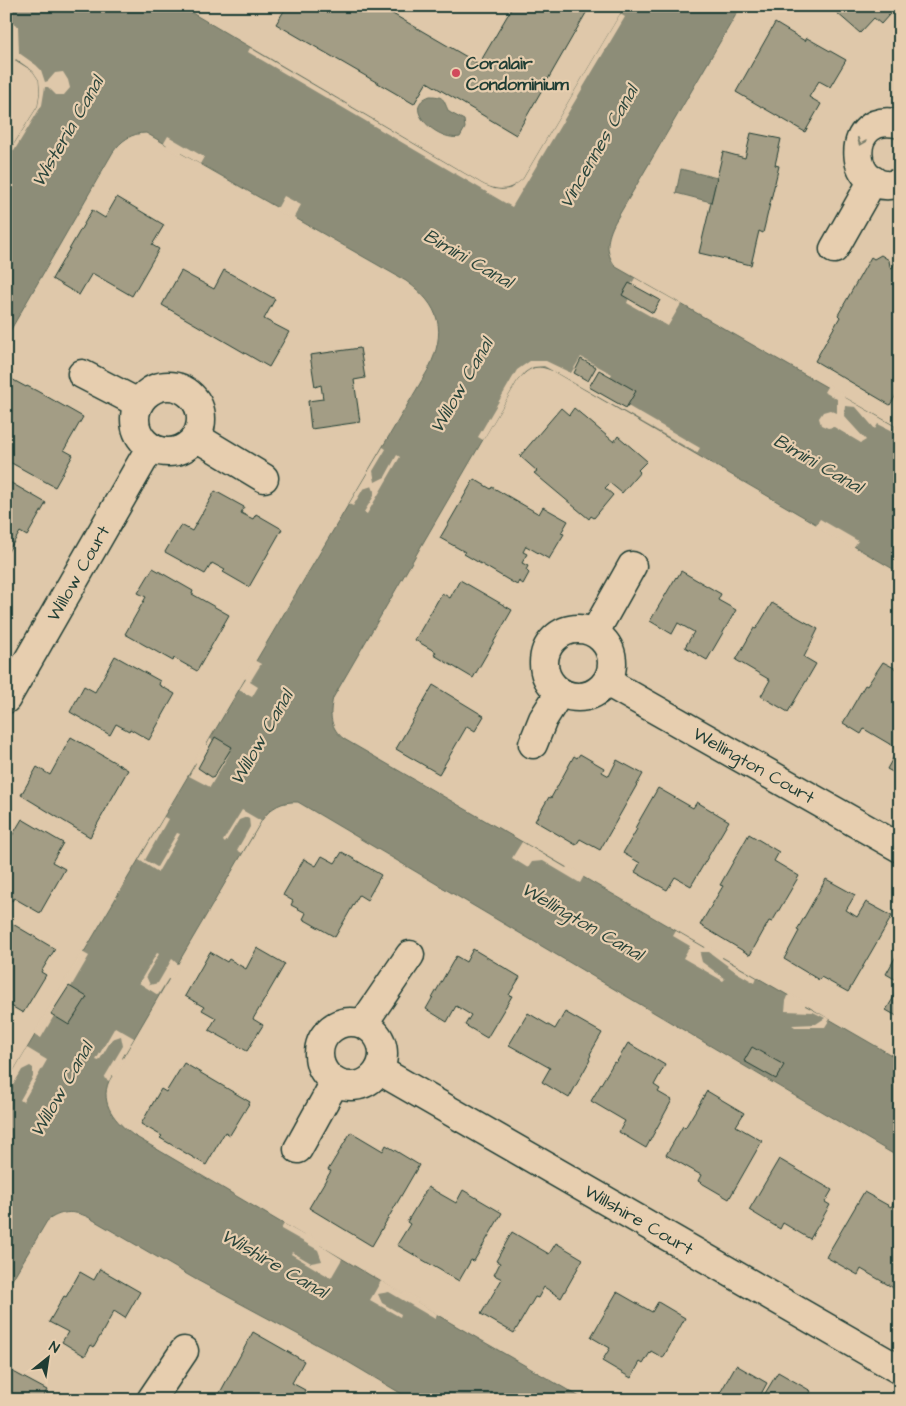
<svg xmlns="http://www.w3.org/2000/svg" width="906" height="1406" font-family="'Architects Daughter',sans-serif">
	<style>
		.water { fill: #8d8d78; stroke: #616d5d }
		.pier { fill: #dfc8aa }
		.building { fill: #a39d85; stroke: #1f3d34 }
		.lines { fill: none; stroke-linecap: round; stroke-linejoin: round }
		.minor-casing { stroke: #1f3d34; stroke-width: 31 }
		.minor { stroke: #e7ceaf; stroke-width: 28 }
		.oneway { stroke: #797e6b }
		.poi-dot { fill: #d1495b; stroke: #e7ceaf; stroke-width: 2 }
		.labels { text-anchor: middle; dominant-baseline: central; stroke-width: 4.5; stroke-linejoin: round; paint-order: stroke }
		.poi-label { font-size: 18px; font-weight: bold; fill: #1f3d34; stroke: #e7ceaf; text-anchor: start }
		.street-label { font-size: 18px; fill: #1f3d34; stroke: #e7ceaf }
		.water-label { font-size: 19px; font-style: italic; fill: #2a453b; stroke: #e7ceaf }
	</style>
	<rect width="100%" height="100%" fill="#dfc8aa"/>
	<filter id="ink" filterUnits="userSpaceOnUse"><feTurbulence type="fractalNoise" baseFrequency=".02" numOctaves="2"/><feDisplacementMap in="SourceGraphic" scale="10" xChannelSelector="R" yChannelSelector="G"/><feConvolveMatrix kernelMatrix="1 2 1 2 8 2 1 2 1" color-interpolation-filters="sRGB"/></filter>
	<g filter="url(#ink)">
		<path class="water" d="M6,6H189L187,10L484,185C501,192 509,191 523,179L625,6H741L615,222C607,238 604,252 616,267L900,429V573L553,371C536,363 528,368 517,381L333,698C329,715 330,728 344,739L900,1060V1158L298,802C282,801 271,807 262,820L109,1081C99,1104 116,1122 133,1135L451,1323L585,1400H412L338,1356L195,1279L88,1217C73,1210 60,1211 47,1221L6,1290V1084L428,370C447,331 441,306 406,281L146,133C131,133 121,141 113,152L6,338V157L38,106L40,92L39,80L33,71L6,54Z
			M430,96C446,96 443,101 449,112L464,120L465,128L460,137C438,142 399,107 430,96Z
			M681,169L717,178L711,202L676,193Z"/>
		<path class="pier" d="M620,14L625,17L512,207L248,52L250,48L484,185L494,189L502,190L510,189L523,179Z
			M6,19L18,26L19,53L36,65L41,70L45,82L48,81L55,73L63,72L68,80L70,88L64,95H56L48,87H45L42,105L14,151L11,149L38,106L40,92L39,80L33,71L16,59L14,61L6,56L8,32Z
			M168,136L204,157L200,164L181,153L180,155L166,147L167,145L164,143Z
			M284,196L301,205L294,217L296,218L295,220L275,209L276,207H278Z
			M635,278L681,304L668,326L627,303L629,298L631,285Z
			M581,357L612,374L602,391L700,448L697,453L544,366L533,367L525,372L517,381L483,440L478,437L517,370L530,361H546L571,373Z
			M828,385L845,395L844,397L894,426L892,431L878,424L875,429L856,407L845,406L844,416L866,440L861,443L834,427L828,428L821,425L819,418L823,412L830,410L837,413V399L824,392Z
			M383,447L386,449L373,471L375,482L385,477L397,455L400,457L367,514L364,512L374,496V491L372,486L363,489L353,506L349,504Z
			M820,519L858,541L853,548L815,526Z
			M254,660L261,664L250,682L258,687L252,697L239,690L246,679L244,678Z
			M210,739L213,740L203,759L202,767L205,774L213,773L219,768L231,751L210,787L189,776L196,763L194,761L204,744L207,745Z
			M242,810L261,821L242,853L237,850L250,827L249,818L247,817L239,820L225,843L223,841Z
			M164,817L168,819L145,860L157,867L177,833L180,834L158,872L139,860Z
			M522,842L566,868L568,866L584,876L580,883L543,861L532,862L528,868L512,858Z
			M676,931L705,948L706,946L723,955L722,958L757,978L755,983L736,972L709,952H701L700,954L702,962L725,979L723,981L683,958L690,946L673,936Z
			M82,952L89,956L41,1038L34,1034Z
			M157,953L159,954L146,976L150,985L158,983L172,959L179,965L171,980L168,979L158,995L139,983Z
			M789,994L806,1003L805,1006L830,1019L825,1027H795L792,1025L816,1024L825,1018L813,1012L785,1011L786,1001Z
			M115,1027L134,1038L122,1058L124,1060L115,1076L112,1075L109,1081L104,1078L123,1046L121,1036L112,1039L99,1061L96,1060Z
			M27,1048L47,1060L23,1102L20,1100L33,1077V1068L30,1066L22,1070L6,1097V1084Z
			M284,1224L305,1236L307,1234L321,1243L320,1245L342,1259L331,1278L291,1254L292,1252L311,1263L322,1261L318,1250L281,1229Z
			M381,1281L404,1294L405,1292L418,1300L417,1302L437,1314L435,1319L389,1292L378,1294L382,1303L401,1314L400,1317L370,1300Z"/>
		<path class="building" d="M287,6H379L479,64L513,6H590L516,135L427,82L414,104L276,24Z
			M829,6H897L881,24L874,18L860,33Z
			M775,23L805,41L807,38L846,60L830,87L819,81L809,97L821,104L805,132L736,92Z
			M751,133L781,139L775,165L779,166L763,233L759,231L751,265L699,253L723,152L745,158Z
			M117,197L164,225L152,245L159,249L132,296L92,273L79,295L52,279L92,210L105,218Z
			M881,255L889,260L890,267L892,268L896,261L900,263V389L890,405L815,361L840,317L838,315L871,257L874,259Z
			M224,270L275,299L264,319L289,332L269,367L162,305L181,271L214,289Z
			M629,283L660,300L653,313L622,295Z
			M360,348L365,378L354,380L360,422L311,429L308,401L323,399L321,385L315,387L310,355Z
			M581,359L596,367L588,381L574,373Z
			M599,370L636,391L626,408L589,387Z
			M6,376L26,387L27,386L37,391L83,417L64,450L73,455L55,487L6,460Z
			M561,408L569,415L574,408L614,442L618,436L647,461L638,470L640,472L622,493L610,483L605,488L613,495L594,518L591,516L589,519L534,473L537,471L520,456Z
			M474,479L491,489L492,487L539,514L543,507L568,521L561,533L564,534L549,559L526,546L523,552L527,554L522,563L528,566L526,570L529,573L523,584L519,581L517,585L464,554L465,552L440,538Z
			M6,480L46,503L27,536L20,532L6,555Z
			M215,491L244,507L241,513L253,519L256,514L282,529L249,587L223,572L225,570L212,563L205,574L165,552L181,525L192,531Z
			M153,568L193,591L192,594L229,615L197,671L174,658L173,661L125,634L146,597L138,593Z
			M681,571L721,594L718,600L736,610L707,660L685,647L694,632L678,623L672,634L650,621L676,577L677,578Z
			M460,580L512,610L473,678L434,655L436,652L415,640L442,593L450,598Z
			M772,603L818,629L804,657L816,664L788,712L761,696L770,680L736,660L754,628L756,629Z
			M115,656L160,681L159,685L175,694L149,740L130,729L129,731L116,724L110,735L70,712L84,686L95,692Z
			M883,662L900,671V776L887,769L898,749L864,729L861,734L843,723L865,685L867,686Z
			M433,685L484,716L475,731L467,726L439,774L396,749Z
			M71,737L128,770L90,837L21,795L37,767L50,775Z
			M215,737L232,747L213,778L198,768Z
			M580,754L604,768L602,772L609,776L617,760L643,774L600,850L580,839L576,845L535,821L549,797L551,798L574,756L577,758Z
			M658,788L693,808L697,802L729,821L691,886L675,877L667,890L635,872L640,863L623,853L637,829L635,828Z
			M22,819L63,843L52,862L65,869L40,913L14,898L12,901L6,898V846Z
			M749,834L779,852L774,861L799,876L772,922L769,921L750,955L700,925L723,886L720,885Z
			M342,852L381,875L367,900L359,895L335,937L303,919L306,913L291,905L293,901L283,895L304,859L316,866L322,856L335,863Z
			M826,879L855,895L846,910L857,917L866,902L892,916L848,992L821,977L819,980L784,959L799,931L797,930Z
			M6,920L55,949L41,972L46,975L23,1013L6,1003Z
			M257,948L285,964L253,1019L263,1025L247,1051L209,1030L216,1018L202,1010L204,1007L185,996L210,952L227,962L229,959L246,969Z
			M473,949L520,977L509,995L512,996L487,1038L465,1025L471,1015L456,1006L447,1022L426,1009L456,956L466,962Z
			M900,949V982L886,974Z
			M69,986L87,997L69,1025L51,1014Z
			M900,987V1018L886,1010Z
			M565,1012L602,1033L590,1054L591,1055L589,1059L590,1060L569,1098L542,1082L550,1068L509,1045L528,1013L555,1029Z
			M628,1043L665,1065L654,1085L660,1089L658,1092L672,1100L646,1148L619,1132L625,1121L591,1101L614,1062L616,1063Z
			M752,1047L784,1065L776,1079L744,1061Z
			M184,1063L250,1102L230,1135L225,1132L206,1165L160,1138L162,1136L141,1124L161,1089L166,1092Z
			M707,1091L744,1113L736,1126L762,1141L729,1199L698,1181L701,1175L666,1155L683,1126L685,1128Z
			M351,1132L383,1151L386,1145L419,1165L372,1246L309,1208L331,1171L328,1170Z
			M779,1159L832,1190L825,1202L830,1205L810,1239L783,1223L780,1229L749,1210Z
			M428,1187L456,1203L463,1190L502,1213L474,1261L471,1260L459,1281L397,1245L410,1224L407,1222Z
			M864,1192L891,1207L900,1192V1284L897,1290L861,1269L858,1275L826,1257Z
			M512,1232L549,1254L556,1243L583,1259L561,1298L544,1287L538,1298L535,1297L514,1333L481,1314L502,1279L494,1275L500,1263L496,1261Z
			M100,1269L140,1292L125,1318L114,1311L94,1347L91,1345L85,1356L62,1342L68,1332L49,1322L64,1296L66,1297L80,1272L94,1280Z
			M617,1292L652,1312L658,1302L685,1318L663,1358L651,1351L643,1364L640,1362L631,1378L602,1361L610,1348L591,1337Z
			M253,1332L304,1361L292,1383L305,1390L300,1400H216Z
			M736,1365L767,1383L761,1394L764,1395L778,1372L811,1391L806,1400H716Z
			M6,1368L47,1390L42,1400H6Z"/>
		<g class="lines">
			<defs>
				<g id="minor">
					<path d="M900,124C841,109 848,200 900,183"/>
					<path d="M834,249L873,180"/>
					<path d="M82,374L138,403"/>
					<circle cx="168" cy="419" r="33"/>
					<path d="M196,437L264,478"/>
					<circle cx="578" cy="663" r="34"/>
					<path d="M595,632L632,566"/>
					<path id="s1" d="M607,682L900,848"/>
					<path id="s2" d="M6,699L150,448"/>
					<path d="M533,744L543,719L560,692"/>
					<circle cx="351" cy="1054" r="32"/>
					<path d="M363,1024L410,955"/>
					<path id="s3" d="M379,1070L900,1370"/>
					<path d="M298,1149L335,1082"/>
					<path d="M151,1400L184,1351"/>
				</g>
			</defs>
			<use href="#minor" class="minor-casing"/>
			<use href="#minor" class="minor"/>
		</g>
		<defs><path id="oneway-chevron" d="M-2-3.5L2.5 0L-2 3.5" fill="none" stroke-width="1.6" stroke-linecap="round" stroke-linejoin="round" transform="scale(1.25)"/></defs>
		<use class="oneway" href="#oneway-chevron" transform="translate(861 142) rotate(112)"/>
	</g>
	<circle class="poi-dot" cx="456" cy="73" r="5"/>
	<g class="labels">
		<g class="poi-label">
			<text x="466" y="63">Coralair<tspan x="466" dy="21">Condominium</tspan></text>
		</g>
		<g class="street-label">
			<text stroke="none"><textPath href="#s2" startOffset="145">Willow Court</textPath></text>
			<text stroke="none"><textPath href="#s1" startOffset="169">Wellington Court</textPath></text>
			<text stroke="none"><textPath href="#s3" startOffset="300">Willshire Court</textPath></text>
		</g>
		<g class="water-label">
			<text transform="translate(68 132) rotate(-60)">Wisteria Canal</text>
			<text transform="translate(599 147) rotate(-60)">Vincennes Canal</text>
			<text transform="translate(468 259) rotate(30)">Bimini Canal</text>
			<text transform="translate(462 386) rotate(-60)">Willow Canal</text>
			<text transform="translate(818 464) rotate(30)">Bimini Canal</text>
			<text transform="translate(262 738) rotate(-60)">Willow Canal</text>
			<text transform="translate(582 922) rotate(30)">Wellington Canal</text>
			<text transform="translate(62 1090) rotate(-60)">Willow Canal</text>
			<text transform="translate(274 1264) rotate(30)">Wilshire Canal</text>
		</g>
	</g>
	<rect width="906" height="1406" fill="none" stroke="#e7ceaf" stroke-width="25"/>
	<rect x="12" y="12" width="881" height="1381" fill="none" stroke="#1f3d34" stroke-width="2" filter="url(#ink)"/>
	<g transform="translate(48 1358) rotate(30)" stroke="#e7ceaf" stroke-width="4" paint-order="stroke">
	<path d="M0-4L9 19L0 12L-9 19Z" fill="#1f3d34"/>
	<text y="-8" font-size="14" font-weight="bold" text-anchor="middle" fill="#1f3d34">N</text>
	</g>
</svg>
